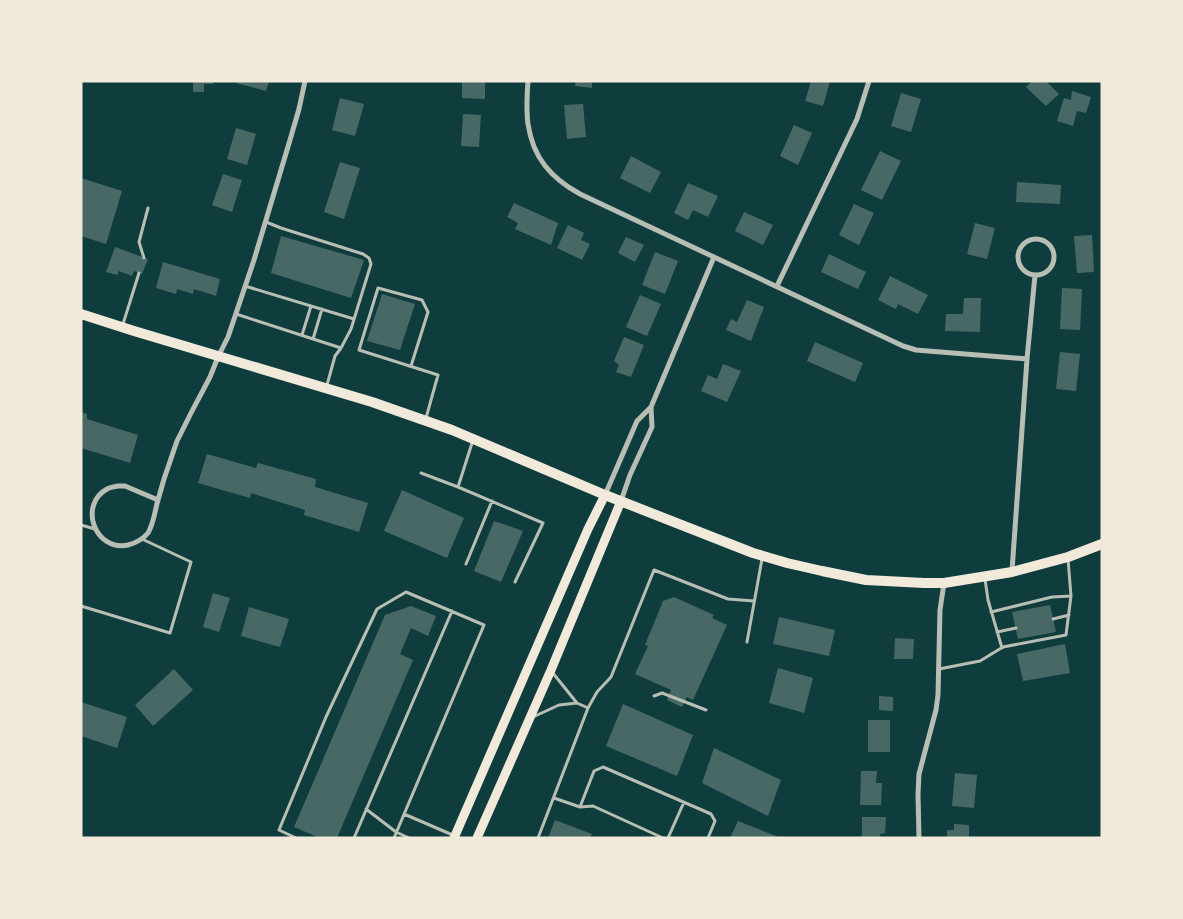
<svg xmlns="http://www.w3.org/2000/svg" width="1183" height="919" font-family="'Asap Condensed',sans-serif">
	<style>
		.building { fill: #486865 }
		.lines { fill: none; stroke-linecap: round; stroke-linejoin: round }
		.service { stroke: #b8beb3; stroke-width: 3 }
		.minor { stroke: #b8beb3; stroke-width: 5 }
		.secondary { stroke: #f1e9da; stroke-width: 9 }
		.primary { stroke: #f1e9da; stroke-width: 10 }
	</style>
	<rect width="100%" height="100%" fill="#0f3d3e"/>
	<path class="building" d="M193,81H213V84H204V92H193Z
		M237,81H269L266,91L236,83Z
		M462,81H485V99L462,98Z
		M576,81H592V88L575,86Z
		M811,81H830L823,106L805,101Z
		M1032,81H1046L1059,94L1046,106L1026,87Z
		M1072,91L1091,97L1086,113L1077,111L1073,126L1057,121L1064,98L1071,100Z
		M901,93L921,99L911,132L891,126Z
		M340,98L364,104L355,136L332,130Z
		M583,104L586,137L567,139L564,105Z
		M463,114L481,115L479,147L461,146Z
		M794,125L812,133L798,165L780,156Z
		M236,128L256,134L247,165L227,159Z
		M880,151L901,161L882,200L861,190Z
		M631,156L661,172L650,193L620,178Z
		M340,162L360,168L344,219L324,212Z
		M223,174L242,180L232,212L212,205Z
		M81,178L122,191L106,244L81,236Z
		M1017,182L1061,185L1060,204L1016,202Z
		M688,183L718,196L708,217L693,210L688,220L674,213Z
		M514,203L558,223L551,245L515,229L518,223L507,217Z
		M854,204L874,213L859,245L839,235Z
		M744,212L773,225L763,245L735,231Z
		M975,223L995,228L987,259L967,254Z
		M568,225L584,233L581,240L590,244L582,260L557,248Z
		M1092,235L1094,272L1077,273L1074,236Z
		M281,236L364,260L351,298L271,273Z
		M626,237L644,245L635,262L618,253Z
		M115,247L148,259L142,274L134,271L132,276L119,271L117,275L106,272Z
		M655,252L678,261L665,294L642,285Z
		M829,254L866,272L858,289L821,272Z
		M163,262L220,279L216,296L194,289L193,294L177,289L176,294L156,288Z
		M890,276L928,295L918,314L898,304L896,309L878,300Z
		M1062,288L1082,289L1080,330L1060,329Z
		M382,294L415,304L400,350L367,341Z
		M640,295L661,304L647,336L626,327Z
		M964,298H981L980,332L945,331L946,314H963Z
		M747,300L764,307L751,341L726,330L731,319L737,322Z
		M624,337L644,345L631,377L616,372L619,365L614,361Z
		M815,342L863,363L855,382L807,361Z
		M1060,352L1080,354L1076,391L1056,389Z
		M723,364L741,371L727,402L701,391L708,375L717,379Z
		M81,412L87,414V419L138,435L130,463L81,448Z
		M207,454L256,468L258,463L316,479L315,487L368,503L359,532L304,515L305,510L251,493L250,498L198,483Z
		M402,490L464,518L447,558L384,531Z
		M494,521L523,531L501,582L474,571Z
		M213,593L230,598L219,632L203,627Z
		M674,597L714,615L712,618L727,625L693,700L687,697L682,707L667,700L671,690L635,674L648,646L645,645L663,601Z
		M1050,605L1056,632L1018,639L1012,612Z
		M411,606L436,616L428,636L411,628L400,654L413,660L337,838H320L294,827L385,615Z
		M249,607L289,619L280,647L241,636Z
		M779,617L835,630L829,656L773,644Z
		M895,638L914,639L913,659H894Z
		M1065,644L1070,673L1023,681L1017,654Z
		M778,668L813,678L804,713L769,703Z
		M174,669L193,690L153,726L135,705Z
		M879,696L893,697V711L879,710Z
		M81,702L127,717L117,748L81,736Z
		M623,704L693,735L677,776L606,746Z
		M868,720H890V752H868Z
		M714,748L781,780L768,816L702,783Z
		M861,771H877L876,783H882L881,805H860Z
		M955,773L977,775L974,808L952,806Z
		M862,817H886L885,833L880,834V838H862Z
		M555,820L592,834L590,838H548Z
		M738,821L781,838H730Z
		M954,824L969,825V838H947V830H954Z"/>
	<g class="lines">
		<path class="service" d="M266,222L281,228L363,254L369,258L371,264L351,329L341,348L335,356L327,385
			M144,258L139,242L148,208
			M245,286L354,319
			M236,314L341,348
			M123,324L139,273
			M302,335L311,306
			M313,339L322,309
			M411,366L428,312L422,300L378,288L359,350L438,375L426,418
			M473,440L458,487L543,523L515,582
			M421,473L458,487
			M81,525L95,529
			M466,564L492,501
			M985,579L988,600L1002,648
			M81,606L170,633L191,562L142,539
			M991,612L1052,597L1071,596
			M1053,619L1069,615
			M997,632L1016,628
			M747,642L762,559
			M939,669L980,661L1003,647L1066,635L1071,596L1068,559
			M552,672L577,703L588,708
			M654,696L662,693L706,710
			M533,717L559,705L577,703
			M554,798L580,807L594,771L603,767L711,814L715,821L708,838
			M580,807L593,806L663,838
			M366,809L396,832L409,838
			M404,814L455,836
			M296,838L279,830L326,717L377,609L406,592L484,625L394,838
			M354,838L452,611
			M538,838L588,708L597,692L611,677L654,570L728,599L754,601
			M668,838L684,802"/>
		<path class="minor" d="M528,81C527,95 526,110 528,124C533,158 551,178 580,194L903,346L916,350L928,351L1027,359
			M1018 257a18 18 0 1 1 36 0a18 18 0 1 1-36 0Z
			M777,286L857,119L869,81
			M118,486H125L158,500C155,510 154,523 148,533C143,539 136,543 128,545C95,552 78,505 107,489C110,487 114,487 118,486Z
			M605,495L637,421L651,407L714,257
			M158,500L164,479L177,441L191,413L210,377L218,357L228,337L254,260L290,140L299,109L305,81
			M621,501L630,475L652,427L651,407
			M1012,571L1027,359L1035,275
			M919,838L918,794L919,774L936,710L938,695L940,610L944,583"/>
		<path class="secondary" d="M454,838L588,529L605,495
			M477,838L551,670L621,501"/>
		<path class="primary" d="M81,314L134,331L372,402L452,430L605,495L753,553L787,563L822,571L866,580L924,583H944L1012,572L1068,557L1102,544"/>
	</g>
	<rect width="1183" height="919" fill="none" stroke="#f1e9da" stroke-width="165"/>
</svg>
